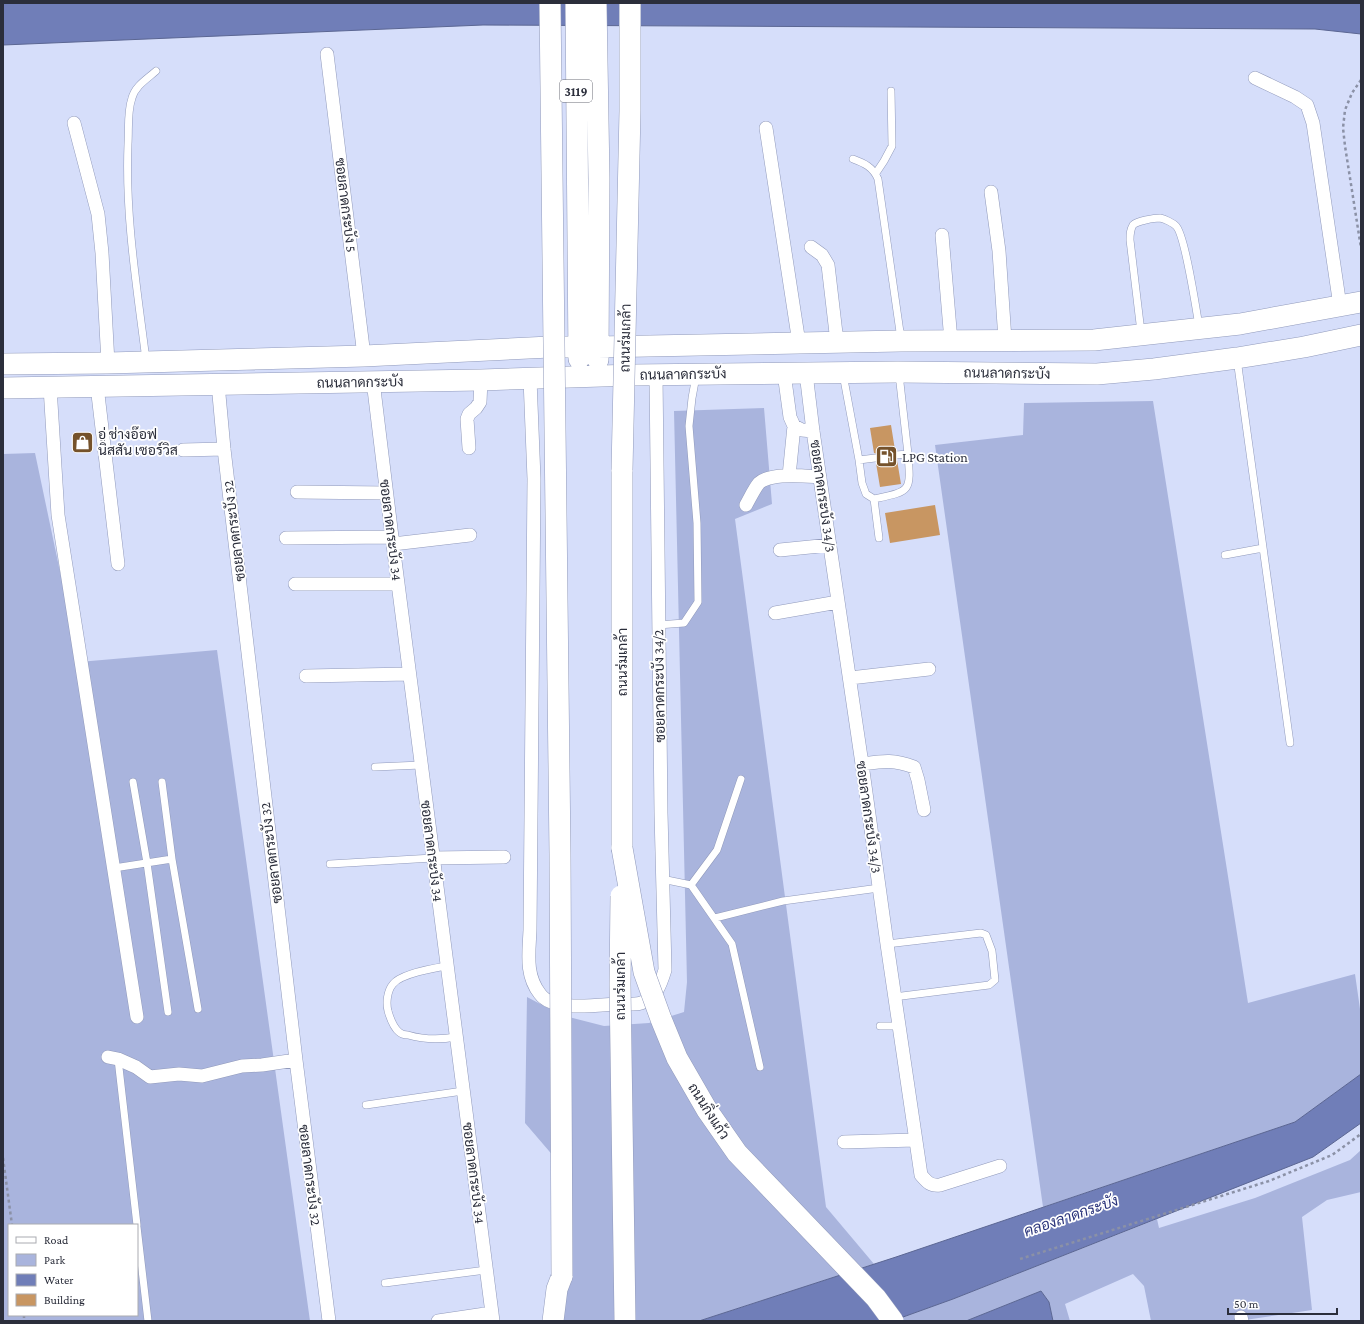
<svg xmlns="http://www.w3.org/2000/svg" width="1364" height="1324" font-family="'Crimson Pro',Sarabun,serif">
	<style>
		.green { fill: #a9b4dd; fill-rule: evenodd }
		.water { fill: #707eb8; stroke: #5b6692 }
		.building { fill: #c89662 }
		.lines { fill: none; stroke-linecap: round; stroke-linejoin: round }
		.lane-casing { stroke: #919abb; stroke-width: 8 }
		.street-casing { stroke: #919abb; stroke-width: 14 }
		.primary-casing { stroke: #919abb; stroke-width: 22 }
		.path { stroke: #8b91a6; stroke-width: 2.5; stroke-dasharray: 3 3; stroke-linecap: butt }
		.lane { stroke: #fff; stroke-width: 7 }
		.street { stroke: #fff; stroke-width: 13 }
		.primary { stroke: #fff; stroke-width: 21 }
		.primary-bridge-casing { stroke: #919abb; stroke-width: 22; stroke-linecap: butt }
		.primary-bridge { stroke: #fff; stroke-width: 21 }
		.labels { text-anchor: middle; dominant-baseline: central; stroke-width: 3.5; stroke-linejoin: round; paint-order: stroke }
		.shield { fill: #fff; stroke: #6b6d76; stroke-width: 1 }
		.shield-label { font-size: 13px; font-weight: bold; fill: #2b2e3b }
		.street-label { font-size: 14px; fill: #2b2e3b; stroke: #fff }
		.poi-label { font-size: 14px; fill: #2b2e3b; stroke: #fff; text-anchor: start }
		.water-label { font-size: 15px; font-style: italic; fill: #2a347b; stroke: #fff }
	</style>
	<rect width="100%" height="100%" fill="#d6defa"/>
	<path class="green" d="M1153,401L1248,1003L1355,974L1361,1016V1074L1295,1122L1043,1207L935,445L1023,435L1024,403Z
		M764,408L772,504L735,519L826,1207L874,1264L699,1321H550L561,1165L525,1123L527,997L561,1015L604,1026L649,1023L684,1012L687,982L674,411Z
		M35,453L79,662L217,650L310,1321H3V454ZM9,1225H137V1315H9Z
		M1361,1150V1192L1327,1200L1302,1217L1312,1310L1245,1320V1321H1151L1144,1286L1133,1274L1065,1304L1070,1321H1053L1049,1302L1041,1291L966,1321H892L953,1299L1157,1219L1159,1228L1255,1198L1350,1160Z"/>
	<path class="water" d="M3,3H1361V34L1315,29L483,25L3,45Z
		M1361,1074V1123L1313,1157L953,1299L892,1321H699L896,1257L1295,1122Z
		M1041,1291L1049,1302L1053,1321H966Z"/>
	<path class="building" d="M891,425L895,450L892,453L891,456L894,459L897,460L901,484L880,487L876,463L879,460L880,457L877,454L874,453L870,428Z
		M935,505L940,535L890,543L885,513Z"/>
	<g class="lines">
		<defs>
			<path id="lane" d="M853,159C864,163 873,167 878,179L901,339
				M876,173L884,161L892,146L891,91
				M1141,332L1130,240C1130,234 1130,230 1133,225C1137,221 1154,218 1160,218C1165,219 1173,223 1176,226C1185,235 1196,309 1199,326
				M1237,359L1290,743
				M146,360C137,288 125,216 128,144C129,129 127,112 132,98C135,86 147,79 156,71
				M843,374L859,460L875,458
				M896,455L908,454L899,374
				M859,460L862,483L866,494L874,499C911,491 911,492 908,454
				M874,499L879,538
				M1225,555L1263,548
				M658,625L684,623L698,602L697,523L689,426L692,398L696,376
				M375,767L421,765
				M133,782L147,863L168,1012
				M172,859L198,1009
				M330,864L433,858
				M114,868L172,859L162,782
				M662,879L691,885L732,944L760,1067
				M691,885L717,850L741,779
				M715,918L783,901L879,888
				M887,944L981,933L986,935L992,951L995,980L989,985L894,997
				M447,966C434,968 401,974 393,984C387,991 386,1003 388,1011C390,1018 393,1027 399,1032C401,1034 405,1035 408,1035C425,1040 439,1040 456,1037
				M880,1026H899
				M118,1059L137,1225
				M366,1105L463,1091
				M137,1227L148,1321
				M385,1283L486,1270"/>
			<path id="street" d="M327,54L364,356
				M1255,78L1295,97L1307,105L1313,123L1340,306
				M74,123L98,214L102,253L108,363
				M766,128L799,343
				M991,192L999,251L1005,340
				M942,235L951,341
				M811,247L822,255L828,265L837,342
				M784,373L790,417L794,426L802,430L813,431
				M806,373L813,431L862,764L887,944L921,1175C927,1182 930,1186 940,1185L1000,1166
				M530,379L534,479L530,930C529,953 525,975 540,994C553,1012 597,1005 617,1004C624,1004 634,1005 641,1003C656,999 661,983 665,970L661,813L656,375
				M373,381L392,537L493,1321
				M218,384L224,449L296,1060L329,1321
				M97,386L118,564
				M50,387L58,515L137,1017
				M469,448L467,419L469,414L476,408L480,402L481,380
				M183,450L224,449
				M789,476L794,426
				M297,492L386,493
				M746,505C750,498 754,489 759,483C771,472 805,476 820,477
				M286,538L392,537
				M393,544L470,535
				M780,550L830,545
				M295,584H398
				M775,613L838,602
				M306,676L409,674
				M850,678L929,669
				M862,764C883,761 893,759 914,767L918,780L924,810
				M433,858L504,857
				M108,1057L118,1059L136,1067L150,1077L179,1074L202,1076L242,1066L262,1065L296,1060
				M844,1142L915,1140
				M1241,1317L1242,1321
				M438,1321L492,1313"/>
			<path id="primary" d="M576,3L579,359
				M596,3L599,179L598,360
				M3,364L108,363L364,356L550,347H598L901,341L1094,340L1240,324L1361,302
				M3,388L481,380L633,375L898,372L1097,374L1154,369L1237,358L1304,347L1361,335
				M622,848V470
				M553,1321L557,1289L562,1276"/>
		</defs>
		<use href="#lane" class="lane-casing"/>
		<use href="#street" class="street-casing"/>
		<use href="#primary" class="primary-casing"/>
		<path class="path" d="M1361,80L1352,93L1345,110L1343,128L1345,146L1361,248
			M3,1158L12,1225
			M1020,1259L1269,1181L1332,1155L1361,1134
			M24,1315V1321"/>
		<use href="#lane" class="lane"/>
		<use href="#street" class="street"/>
		<use href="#primary" class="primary"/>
		<defs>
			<path id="primary-bridge" d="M550,3L560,854L562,1276
				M622,470L630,111V3
				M622,848L644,972L661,1019L677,1058L707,1110L737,1153L876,1298L893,1321
				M621,896L620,984L625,1321"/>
		</defs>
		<use href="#primary-bridge" class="primary-bridge-casing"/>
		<use href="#primary-bridge" class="primary-bridge"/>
	</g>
	<defs>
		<symbol id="shop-square" viewBox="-11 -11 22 22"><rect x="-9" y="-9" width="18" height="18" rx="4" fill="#75522b" stroke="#fff"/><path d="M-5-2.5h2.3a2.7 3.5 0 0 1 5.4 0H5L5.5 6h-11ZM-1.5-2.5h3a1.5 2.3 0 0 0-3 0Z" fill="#fff"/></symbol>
		<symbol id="fuel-square" viewBox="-11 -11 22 22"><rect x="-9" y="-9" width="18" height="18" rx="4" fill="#75522b" stroke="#fff"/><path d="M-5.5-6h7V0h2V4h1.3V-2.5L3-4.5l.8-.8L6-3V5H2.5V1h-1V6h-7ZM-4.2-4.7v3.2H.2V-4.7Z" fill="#fff"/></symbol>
	</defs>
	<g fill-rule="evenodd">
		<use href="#shop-square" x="70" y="430" width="25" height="25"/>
		<use href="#fuel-square" x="874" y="444" width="25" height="25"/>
	</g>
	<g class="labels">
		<rect class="shield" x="560" y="80" width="32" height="22" rx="3"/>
		<g class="shield-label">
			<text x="576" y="91">3119</text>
		</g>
		<g class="street-label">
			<text transform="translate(346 205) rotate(83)">ซอยลาดกระบัง 5</text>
			<text transform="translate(625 338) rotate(-89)">ถนนร่มเกล้า</text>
			<text transform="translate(1007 373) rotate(1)">ถนนลาดกระบัง</text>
			<text transform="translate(683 374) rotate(-1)">ถนนลาดกระบัง</text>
			<text transform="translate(360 382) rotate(-1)">ถนนลาดกระบัง</text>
			<text transform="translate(823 496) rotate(82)">ซอยลาดกระบัง 34/3</text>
			<text transform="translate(391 530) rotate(83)">ซอยลาดกระบัง 34</text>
			<text transform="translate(234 531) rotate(-97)">ซอยลาดกระบัง 32</text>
			<text transform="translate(622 662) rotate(-90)">ถนนร่มเกล้า</text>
			<text transform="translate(659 686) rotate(-91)">ซอยลาดกระบัง 34/2</text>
			<text transform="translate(869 817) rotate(82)">ซอยลาดกระบัง 34/3</text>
			<text transform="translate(432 851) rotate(83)">ซอยลาดกระบัง 34</text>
			<text transform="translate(271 853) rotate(-97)">ซอยลาดกระบัง 32</text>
			<text transform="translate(620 986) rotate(-90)">ถนนร่มเกล้า</text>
			<text transform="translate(709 1111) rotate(57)">ถนนกิ่งแก้ว</text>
			<text transform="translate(474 1173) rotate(83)">ซอยลาดกระบัง 34</text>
			<text transform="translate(310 1175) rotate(83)">ซอยลาดกระบัง 32</text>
		</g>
		<g class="poi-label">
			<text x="98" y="434">อู่ ช่างอ๊อฟ<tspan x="98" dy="16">นิสสัน เซอร์วิส</tspan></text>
			<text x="902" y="457">LPG Station</text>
		</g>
		<g class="water-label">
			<text transform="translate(1071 1216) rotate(-19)">คลองลาดกระบัง</text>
		</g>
	</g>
	<rect width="1364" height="1324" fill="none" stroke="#2b2e3b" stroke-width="8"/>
	<rect x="8" y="1224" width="130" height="92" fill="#ffffff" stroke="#aaabb1"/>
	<rect x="16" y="1237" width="20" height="6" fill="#ffffff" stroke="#aaabb1"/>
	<text x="44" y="1244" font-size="12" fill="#2b2e3b">Road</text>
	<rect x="16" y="1254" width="20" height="12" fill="#a9b4dd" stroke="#aaabb1"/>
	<text x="44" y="1264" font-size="12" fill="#2b2e3b">Park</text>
	<rect x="16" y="1274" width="20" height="12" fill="#707eb8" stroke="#aaabb1"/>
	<text x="44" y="1284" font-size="12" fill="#2b2e3b">Water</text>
	<rect x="16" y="1294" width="20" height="12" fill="#c89662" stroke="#aaabb1"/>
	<text x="44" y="1304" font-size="12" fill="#2b2e3b">Building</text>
	<path d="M1228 1308v6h109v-6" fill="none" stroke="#2b2e3b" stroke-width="2"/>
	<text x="1234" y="1308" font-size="12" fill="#2b2e3b" stroke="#ffffff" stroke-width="3" paint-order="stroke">50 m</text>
</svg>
